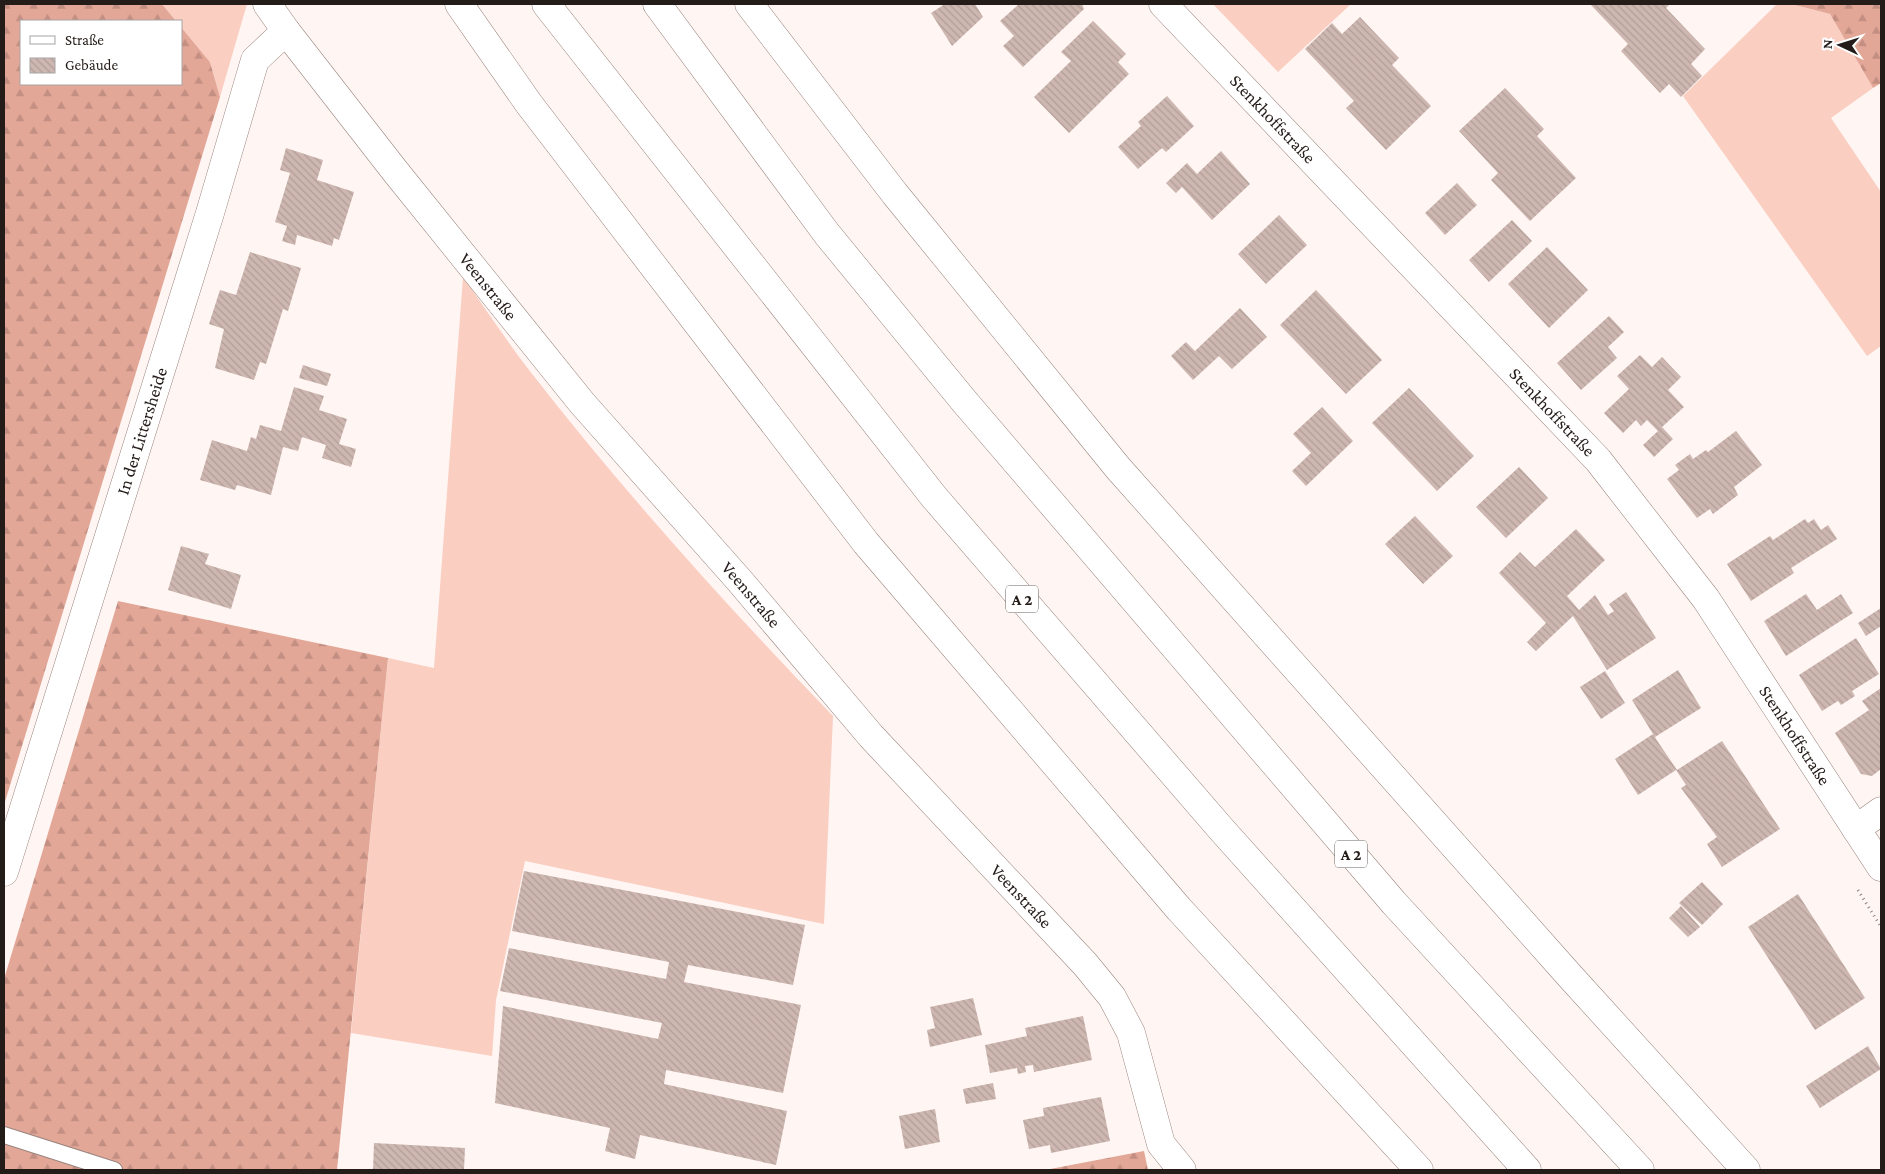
<svg xmlns="http://www.w3.org/2000/svg" width="1885" height="1174" font-family="'Crimson Pro',serif">
	<style>
		.grass { fill: #fbcec2 }
		.forest { fill: url(#forest-firs) }
		.building { fill: url(#building-back-hatch) }
		.lines { fill: none; stroke-linecap: round; stroke-linejoin: round }
		.lane-casing { stroke: #99847e; stroke-width: 18 }
		.street-casing { stroke: #99847e; stroke-width: 29 }
		.highway-casing { stroke: #99847e; stroke-width: 29 }
		.path { stroke: #8b827f; stroke-width: 3; stroke-dasharray: 1 4; stroke-linecap: butt }
		.lane { stroke: #fff; stroke-width: 16 }
		.street { stroke: #fff; stroke-width: 28 }
		.highway { stroke: #fff; stroke-width: 28 }
		.labels { text-anchor: middle; dominant-baseline: central; stroke-width: 4.5; stroke-linejoin: round; paint-order: stroke }
		.shield { fill: #fff; stroke: #66605e; stroke-width: 1 }
		.shield-label { font-size: 16px; font-weight: bold; fill: #241c19 }
		.street-label { font-size: 18px; fill: #241c19; stroke: #fff }
	</style>
	<defs>
		<pattern id="forest-firs" width="22" height="20" patternUnits="userSpaceOnUse" patternTransform="scale(1.25)"><rect width="22" height="20" fill="#e3a797"/><path d="M5 1l3.5 6h-7zM16 11l3.5 6h-7z" fill="#c38f82"/></pattern>
		<pattern id="building-back-hatch" width="6" height="6" patternUnits="userSpaceOnUse" patternTransform="scale(1.25)"><rect width="6" height="6" fill="#ceb7b1"/><path d="M-1 5l2 2M0 0l6 6M5-1l2 2" fill="none" stroke="#b19d98"/></pattern>
	</defs>
	<rect width="100%" height="100%" fill="#fff5f2"/>
	<path class="grass" d="M162,4H247L220,97L210,62L181,27V21H176Z
		M1213,4H1351L1278,72Z
		M1777,4H1791L1830,14L1873,88L1831,118L1881,192V346L1867,356L1683,96Z
		M463,277C485,308 506,340 529,370C623,491 726,605 833,716L824,924L525,861L496,1000L492,1056L351,1033L388,658L434,668Z"/>
	<path class="forest" d="M4,4H162L176,21H21V84H181V27L210,62L220,97L4,805Z
		M1791,4H1881V83L1873,88L1830,14Z
		M118,601L388,658L337,1170H4V979Z
		M1144,1151L1148,1170H1045Z"/>
	<path class="building" d="M945,4H975L983,17L952,46L931,13Z
		M1019,4H1082L1084,9L1023,67L1003,46L1014,36L1000,21Z
		M1590,4H1670L1666,8L1705,49L1691,64L1702,76L1681,97L1669,84L1660,93L1621,51L1628,44Z
		M1360,17L1399,58L1392,65L1431,106L1386,150L1346,108L1354,101L1305,49L1332,23L1342,34Z
		M1093,21L1126,54L1118,62L1129,74L1069,133L1034,97L1071,61L1061,52Z
		M1505,88L1544,129L1537,136L1576,178L1530,221L1491,180L1498,173L1459,131Z
		M1167,96L1194,126L1166,152L1162,148L1138,169L1118,147L1141,126L1138,122Z
		M286,148L323,160L317,180L354,192L339,240L334,238L332,246L297,235L295,245L282,241L287,226L275,222L290,173L280,170Z
		M1221,151L1250,184L1212,220L1182,187L1176,193L1166,183L1187,163L1197,174Z
		M1457,183L1477,205L1445,235L1425,213Z
		M1279,215L1307,245L1266,284L1238,254Z
		M1512,220L1532,241L1489,282L1469,260Z
		M1547,247L1588,290L1549,328L1508,284Z
		M250,252L301,268L288,311L283,309L266,364L260,362L254,380L215,368L224,329L209,324L220,290L236,295Z
		M1316,290L1382,360L1346,394L1280,325Z
		M1240,308L1267,337L1232,369L1219,356L1193,380L1171,356L1186,342L1195,351Z
		M1609,316L1624,332L1608,347L1617,358L1581,390L1557,363Z
		M1640,355L1652,367L1662,357L1681,377L1668,390L1684,407L1662,427L1673,439L1654,457L1643,445L1658,431L1647,420L1641,426L1636,420L1623,433L1604,413L1629,389L1617,376Z
		M303,365L331,374L327,386L299,378Z
		M294,387L324,396L319,410L347,419L339,444L356,449L351,467L322,458L326,445L302,437L298,451L283,447L271,495L237,485L235,490L200,480L212,440L247,451L251,437L256,439L260,425L281,431Z
		M1409,388L1474,456L1437,491L1372,423Z
		M1322,407L1353,441L1306,486L1292,471L1311,453L1293,434Z
		M1736,431L1762,465L1734,487L1738,495L1713,514L1710,509L1697,518L1667,479L1679,470L1675,465L1690,454L1693,459L1706,450L1708,452Z
		M1519,467L1548,498L1506,538L1476,507Z
		M1415,516L1453,556L1423,584L1385,544Z
		M1805,519L1808,523L1814,519L1821,530L1828,525L1837,539L1791,568L1794,573L1751,601L1727,564L1770,536L1773,540Z
		M1576,529L1605,560L1567,596L1579,610L1595,595L1608,615L1614,611L1609,604L1626,592L1656,638L1607,670L1573,616L1536,651L1527,642L1546,623L1499,573L1520,552L1535,567Z
		M181,546L209,554L205,564L241,575L231,609L168,590Z
		M1806,594L1817,610L1841,594L1853,613L1786,656L1764,621Z
		M1881,608V626L1866,636L1858,623Z
		M1856,638L1879,674L1852,691L1855,696L1841,705L1838,701L1822,711L1799,675Z
		M1678,670L1701,708L1655,737L1656,739L1677,770L1722,741L1780,829L1722,867L1707,844L1717,837L1681,788L1686,785L1676,770L1638,795L1615,759L1653,734L1632,700Z
		M1605,671L1625,703L1601,719L1580,687Z
		M1881,688V769L1872,776L1861,774L1835,733L1869,710L1862,701Z
		M524,871L805,925L793,985L688,965L684,982L801,1005L783,1093L666,1070L664,1084L787,1111L776,1165L640,1135L635,1159L605,1151L610,1128L495,1103L503,1006L658,1039L662,1023L500,991L509,948L666,979L669,962L512,931Z
		M1702,882L1723,904L1702,925L1679,903Z
		M1798,894L1865,998L1815,1030L1748,927Z
		M1681,906L1700,927L1688,937L1669,918Z
		M973,998L982,1035L930,1047L927,1030L935,1028L930,1007Z
		M1083,1016L1092,1060L1034,1072L1033,1065L1025,1066L1026,1072L1018,1074L1017,1068L990,1073L985,1045L1027,1036L1025,1028Z
		M1868,1046L1881,1069L1820,1108L1806,1086Z
		M993,1083L996,1099L966,1104L963,1089Z
		M1101,1097L1110,1141L1051,1153L1050,1145L1029,1149L1023,1120L1044,1116L1043,1108Z
		M935,1109L940,1142L905,1149L899,1116Z
		M374,1143L465,1148L464,1170H373Z"/>
	<g class="lines">
		<defs>
			<path id="lane" d="M4,1135L114,1170"/>
			<g id="street">
				<path id="s1" d="M267,4L286,31L395,171L582,403L739,580L871,736L1085,964L1112,997L1131,1033L1161,1144L1182,1170"/>
				<path id="s2" d="M1163,4L1598,460L1706,599L1881,867"/>
				<path d="M1856,829L1881,811"/>
				<path id="s3" d="M4,872L210,213L255,60L286,31"/>
			</g>
			<path id="highway" d="M459,4L529,104L866,543L1179,909L1419,1170
				M546,4L934,497L1222,830L1527,1170
				M657,4L827,234L964,401L1394,903L1640,1170
				M749,4L895,194L1118,468L1569,975L1746,1170"/>
		</defs>
		<use href="#lane" class="lane-casing"/>
		<use href="#street" class="street-casing"/>
		<use href="#highway" class="highway-casing"/>
		<path class="path" d="M1858,890L1881,927"/>
		<use href="#lane" class="lane"/>
		<use href="#street" class="street"/>
		<use href="#highway" class="highway"/>
	</g>
	<g class="labels">
		<g class="shield">
			<rect x="1006" y="585.5" width="32" height="27" rx="4"/>
			<rect x="1335" y="840.5" width="32" height="27" rx="4"/>
		</g>
		<g class="shield-label">
			<text x="1022" y="599">A 2</text>
			<text x="1351" y="854">A 2</text>
		</g>
		<g class="street-label">
			<text stroke="none"><textPath href="#s2" startOffset="159">Stenkhoffstraße</textPath></text>
			<text stroke="none"><textPath href="#s1" startOffset="359">Veenstraße</textPath></text>
			<text stroke="none"><textPath href="#s2" startOffset="564">Stenkhoffstraße</textPath></text>
			<text stroke="none"><textPath href="#s3" startOffset="462">In der Littersheide</textPath></text>
			<text stroke="none"><textPath href="#s1" startOffset="764">Veenstraße</textPath></text>
			<text stroke="none"><textPath href="#s2" startOffset="969">Stenkhoffstraße</textPath></text>
			<text stroke="none"><textPath href="#s1" startOffset="1169">Veenstraße</textPath></text>
		</g>
	</g>
	<rect width="1885" height="1174" fill="none" stroke="#241c19" stroke-width="10"/>
	<rect x="20" y="20" width="162" height="65" fill="#ffffff" stroke="#a7a4a3"/>
	<rect x="30" y="36" width="25" height="8" fill="#ffffff" stroke="#a7a4a3"/>
	<text x="65" y="45" font-size="15" fill="#241c19">Straße</text>
	<rect x="30" y="58" width="25" height="15" fill="url(#building-back-hatch)" stroke="#a7a4a3"/>
	<text x="65" y="70" font-size="15" fill="#241c19">Gebäude</text>
	<g transform="translate(1840 45) rotate(274)" stroke="#ffffff" stroke-width="4" paint-order="stroke">
	<path d="M0-4L9 19L0 12L-9 19Z" fill="#241c19"/>
	<text y="-8" font-size="14" font-weight="bold" text-anchor="middle" fill="#241c19">N</text>
	</g>
</svg>
